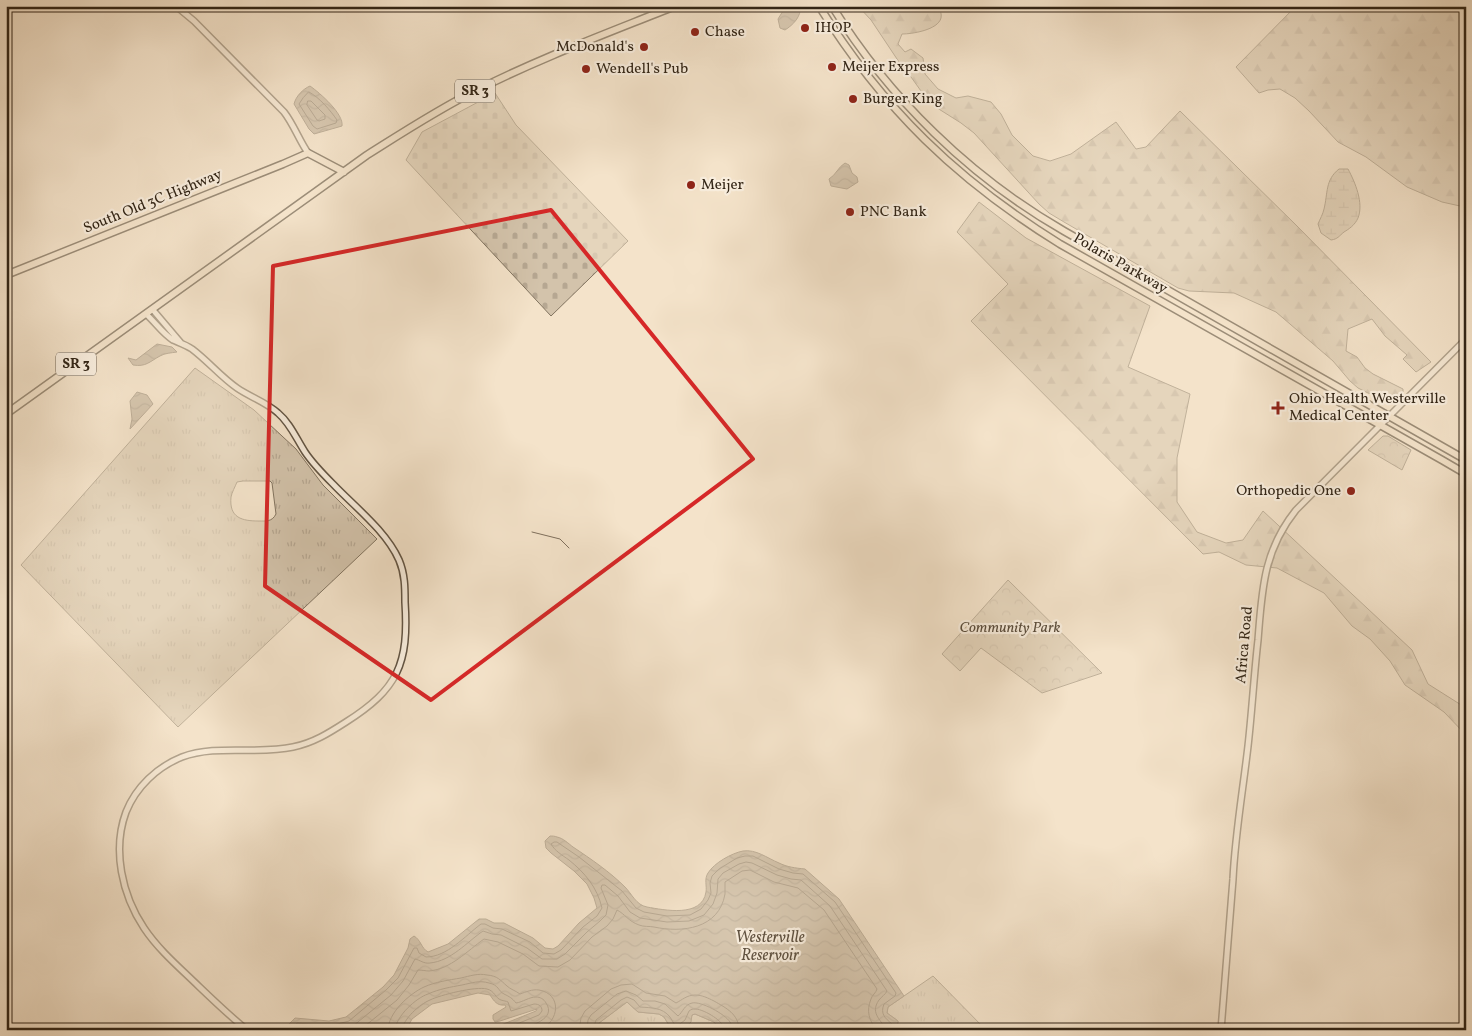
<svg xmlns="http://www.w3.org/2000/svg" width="1472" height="1036" font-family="Vollkorn,serif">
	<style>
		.grass { fill: url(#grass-tufts); stroke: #827460; fill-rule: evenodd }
		.forest { fill: url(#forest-firs); stroke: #827460 }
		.wetland { fill: url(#wetland-marsh); stroke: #827460 }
		.cemetery { fill: url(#cemetery-stones); stroke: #827460 }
		.park { fill: url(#park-crowns); stroke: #827460 }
		.water { fill: url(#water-waves); stroke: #7f705d }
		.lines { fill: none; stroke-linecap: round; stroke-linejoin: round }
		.shore { stroke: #726452; stroke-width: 1 }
		.stream { stroke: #7f705d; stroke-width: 1 }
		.minor-casing { stroke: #625443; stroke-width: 8 }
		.major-casing { stroke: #322516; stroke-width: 9 }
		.minor { stroke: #f8eddd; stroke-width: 5 }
		.major { stroke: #f4e3ca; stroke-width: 6 }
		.marked { fill: none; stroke: #d62828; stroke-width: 4; stroke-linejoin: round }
		.poi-dot { fill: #8f2418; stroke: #f8eddd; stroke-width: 2 }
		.labels { text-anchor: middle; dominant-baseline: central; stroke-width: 4.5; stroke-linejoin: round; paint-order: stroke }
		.shield { fill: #f8eddd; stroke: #6d6152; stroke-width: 1 }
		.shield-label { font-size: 14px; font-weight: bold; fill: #322516 }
		.poi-label { font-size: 15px; fill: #322516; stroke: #f8eddd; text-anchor: start }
		.street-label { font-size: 15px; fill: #322516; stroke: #f8eddd }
		.park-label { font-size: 15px; font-style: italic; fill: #5a4c3b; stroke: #f8eddd }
		.water-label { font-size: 16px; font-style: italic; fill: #5f5140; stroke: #f8eddd }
	</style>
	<defs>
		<pattern id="grass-tufts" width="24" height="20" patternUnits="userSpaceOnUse" patternTransform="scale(1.25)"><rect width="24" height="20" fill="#d3c3ab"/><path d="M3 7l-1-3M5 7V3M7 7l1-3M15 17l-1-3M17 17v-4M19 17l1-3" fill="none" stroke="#b6a792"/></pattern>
		<pattern id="forest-firs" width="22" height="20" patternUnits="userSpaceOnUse" patternTransform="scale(1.25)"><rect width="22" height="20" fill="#d3c3ab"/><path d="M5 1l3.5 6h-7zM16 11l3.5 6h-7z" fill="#b6a792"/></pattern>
		<pattern id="wetland-marsh" width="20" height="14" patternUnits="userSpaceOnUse" patternTransform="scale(1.25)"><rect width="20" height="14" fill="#d3c3ab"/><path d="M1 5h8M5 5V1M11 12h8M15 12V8" fill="none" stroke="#b6a792"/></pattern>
		<pattern id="cemetery-stones" width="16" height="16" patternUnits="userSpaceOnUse" patternTransform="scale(1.25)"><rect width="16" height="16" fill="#d3c3ab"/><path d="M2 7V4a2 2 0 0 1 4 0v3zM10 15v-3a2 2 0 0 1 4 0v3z" fill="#b6a792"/></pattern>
		<pattern id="park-crowns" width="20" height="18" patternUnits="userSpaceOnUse" patternTransform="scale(1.25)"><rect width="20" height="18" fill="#d3c3ab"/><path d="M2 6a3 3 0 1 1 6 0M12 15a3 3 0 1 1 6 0" fill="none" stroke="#b6a792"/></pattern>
		<pattern id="water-waves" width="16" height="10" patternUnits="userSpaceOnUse" patternTransform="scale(1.25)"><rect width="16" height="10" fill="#b2a28d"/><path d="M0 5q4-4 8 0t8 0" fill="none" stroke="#918472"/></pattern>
	</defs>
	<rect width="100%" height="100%" fill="#f4e3ca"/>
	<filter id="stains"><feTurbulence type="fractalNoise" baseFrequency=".004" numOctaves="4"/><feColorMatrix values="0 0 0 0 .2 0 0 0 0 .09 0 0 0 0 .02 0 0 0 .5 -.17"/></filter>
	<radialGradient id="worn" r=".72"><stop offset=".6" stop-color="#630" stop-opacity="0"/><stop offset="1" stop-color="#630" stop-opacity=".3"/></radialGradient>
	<path class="grass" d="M195,368L254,410L296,449L323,485L377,539L178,727L21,565ZM243,481H270L272,483L276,514C272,522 266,521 259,521C242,521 229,518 231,497C232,492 235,487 237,482Z
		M933,976L986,1030H897L898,1021L887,1013L888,1007Z
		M627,1002L638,1012L659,1014L664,1017L672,1030H598L599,1023Z
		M695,1014L714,1022L721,1030H680C686,1026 690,1023 692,1015Z"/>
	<path class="forest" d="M858,6H939C940,10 942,14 941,18C938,30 912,34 902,34L898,44L905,52L911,49L923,58L925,74L938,89L956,98L968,96L991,102L1001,114L1012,135L1033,156L1050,161L1071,154L1116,122L1136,149L1146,147L1180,111L1297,226L1431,362L1416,372L1403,359L1407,355L1385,336L1372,319L1348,329L1346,351L1357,357L1365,368L1373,374L1403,389V392L1396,398L1379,396L1368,393L1358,388L1350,381L1333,361L1276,312L1234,293L1189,291L1178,288L1064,222L1049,213L1039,204L974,133L961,123L934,106L926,98L911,77L903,68L871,20Z
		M1296,6H1466V212L1460,206L1442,202L1407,187L1366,157L1338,142L1309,111L1295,98L1280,89L1268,90L1259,93L1236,67Z
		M979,202L1026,238L1150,306L1128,367L1190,394L1177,458V502L1197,532L1226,543L1243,540L1263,511L1412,650L1428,684L1466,708V735L1444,712L1405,685L1390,661L1370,639L1352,626L1324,593L1277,568L1246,565L1219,552L1203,554L971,321L1008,284L957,232Z"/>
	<path class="wetland" d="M1339,169H1348C1355,182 1364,203 1358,218C1355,225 1349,229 1344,232C1339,236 1338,239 1331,240L1321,233L1318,224C1320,219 1323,214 1324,209C1328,193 1325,180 1339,169Z"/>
	<path class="cemetery" d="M495,93L516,125L628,241L551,316L406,160L422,132Z"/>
	<path class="park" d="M1383,436H1388L1411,450L1402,470L1368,450Z
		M1008,580L1102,673L1042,693L981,648L960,671L942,654Z"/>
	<path class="water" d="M786,6H800C802,16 793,25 785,30L780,28L778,19Z
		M310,86C320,93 344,114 342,126L314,134L309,129L294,104C296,96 303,89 310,86Z
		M845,163L849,165L852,173L857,177L858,182L847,189L831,186L829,179C836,175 838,167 845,163Z
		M157,344L172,347L177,352C171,353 165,353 160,356C149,362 146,367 133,365L128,358L136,360Z
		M137,392L147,395L153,404L130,429L132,419L130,401Z
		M550,836C552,836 555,836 557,837C563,838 569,844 573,847C591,859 610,872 625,887C632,894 636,905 647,907C664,910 702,918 706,892C707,886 704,879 708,873C714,863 732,853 743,851C756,849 767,858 779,863C787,867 795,868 805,869L839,899L904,996L888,1007L887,1013L898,1021L897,1030H721L714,1022L695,1014L692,1015L691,1022C685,1028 681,1030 672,1030L664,1017L659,1014L638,1012L627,1002L599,1023L598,1030H493L501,1025L536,1011L537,1009L500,1021L495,1022L493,1019V1015L506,1007L505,1005C497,1006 494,1001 490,995L478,993L432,1004L412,1019L406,1030H283L295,1018L329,1021L346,1017L383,987L394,975L408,948L410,939L414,936C421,940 421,948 428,952L448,944L479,919H486L494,923H504L533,938L545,948L553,949L558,946L579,923L597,908L594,898L587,884L574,871L551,853L546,848L545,841Z"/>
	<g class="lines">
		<path class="shore" d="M309,92C320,98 330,110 337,120L336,123L317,129L313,126L299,104L303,98Z
			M308,101H311L325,115V119L319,121L317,120L307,105Z
			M290,1030L297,1023L330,1026L349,1021L386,990L398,978L414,948H417L419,953L426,957C447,957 465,936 481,924H485L493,928L502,929L530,942L543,953L554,954L561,950L583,927L597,916L602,908C597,887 585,873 569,860C562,855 555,851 551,844L554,842H557L579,857L622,891L636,908L644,912L667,916L690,915L701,909L708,900L711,893L710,883L712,876L719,869L737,858L745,856H753L779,869L793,873L803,874L835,902L896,993L895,996L884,1004C880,1014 885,1018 892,1024L893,1030
			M342,1030L353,1026L391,995L403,981L415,959C420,960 424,964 430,963C451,961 467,942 483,931L492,934L501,935L527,948L542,959H557L565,954L587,932L600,921L606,915L608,905L601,888L602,885H605L618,896L630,912L640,918L667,922L689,921L704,915L713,904L717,893L718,879L723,873L739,864L746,862L752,863L777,875L791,879L801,880L830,906L887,991C885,995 882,996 879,1000C869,1014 883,1021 886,1030
			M360,1030L397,1000L409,985L418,970C422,970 426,971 429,971C451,969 467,951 484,939L498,942L523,954L539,966L558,967L570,960L592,937L607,926L613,919L617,910C625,914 628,921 639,925C644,927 649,926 654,927C682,933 719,929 725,894C725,890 725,886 725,882L742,871L750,870L774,882L798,888L824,910L877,989C876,993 872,995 871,999C866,1011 869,1021 877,1030
			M388,1030C388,1013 409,994 424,987C435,982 449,980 461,978C470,976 478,973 487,975C498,976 500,980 507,986C510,989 516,991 520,994C526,992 532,989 539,990C562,994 560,1021 540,1030
			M395,1030C396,1016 416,998 428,994C439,989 451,987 462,985C472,983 479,980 489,983C499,985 498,991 504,994C510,997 512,998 516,1003C523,1002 529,997 536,997C540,997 544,999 546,1003C557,1019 530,1026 519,1030
			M402,1030C403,1019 420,1004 430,1000C440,995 476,986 487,989C495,991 495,998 501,1000C504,1001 506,1001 508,1002L511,1011L534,1004C539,1004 542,1006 542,1011L539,1015L502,1030
			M579,1030L581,1018L585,1011L611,989L621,985L632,984L646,993L665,996L676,1003C682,1000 687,995 695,995C702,995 708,998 714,1001C726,1008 739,1014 739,1030
			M587,1030L588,1020L591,1015L617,994L626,991L636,995L643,1001H655L665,1004L678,1016C683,1012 684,1005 692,1003C701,1001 725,1014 730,1022C732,1025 732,1026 732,1030
			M593,1030L596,1020L621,1000L627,997L634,1000L640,1007C651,1008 662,1007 670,1017C672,1020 674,1024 676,1027L685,1020L689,1011C692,1009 692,1009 696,1009C705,1010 724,1021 725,1030"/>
		<path class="stream" d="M532,532L560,539L569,548"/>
		<defs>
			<path id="minor" d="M176,6L194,21L284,112C294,125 299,140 308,153
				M153,310L181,343
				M146,314C155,322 163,334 173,340C180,343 186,345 192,349C208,361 221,377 237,388C250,397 266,402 278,413C290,423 296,438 305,452C313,464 323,474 333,484C355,507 386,531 399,560C405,574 405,588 405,602C409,664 398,689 346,722C329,733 313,743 293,747C257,755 217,744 182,757C157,767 136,787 126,812C112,850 122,895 144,928C156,946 172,961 188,976C207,994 226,1013 247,1030
				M1221,1030L1233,879C1235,835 1243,790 1248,746C1252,711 1254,675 1258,640C1262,591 1263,551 1296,510L1466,339"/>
			<path id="major" d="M819,6C883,109 957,180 1060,244L1442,460L1466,474
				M832,6C889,98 970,177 1064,231L1466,460
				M6,275L283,164L308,153L344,172
				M6,414L367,155C402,133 437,110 475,91C540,58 608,33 675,6"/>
		</defs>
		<use href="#minor" class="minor-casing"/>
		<use href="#major" class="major-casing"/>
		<use href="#minor" class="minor"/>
		<use href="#major" class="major"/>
	</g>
	<path d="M0 0H1472V1036H0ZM551,210L753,459L431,700L265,586L273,266Z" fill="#f4e3ca" fill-opacity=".55" fill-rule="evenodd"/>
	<path class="marked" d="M551,210L753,459L431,700L265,586L273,266Z"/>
	<g class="poi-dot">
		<circle cx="805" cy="28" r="5"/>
		<circle cx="695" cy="32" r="5"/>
		<circle cx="644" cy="47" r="5"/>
		<circle cx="832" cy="67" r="5"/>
		<circle cx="586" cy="69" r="5"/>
		<circle cx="853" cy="99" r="5"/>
		<circle cx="691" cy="185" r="5"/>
		<circle cx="850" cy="212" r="5"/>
		<path d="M1275.5 400.5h5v5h5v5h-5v5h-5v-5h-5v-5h5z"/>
		<circle cx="1351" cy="491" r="5"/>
	</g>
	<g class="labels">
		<g class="shield">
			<rect x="455" y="79.5" width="40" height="23" rx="4"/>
			<rect x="56" y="352.5" width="40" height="23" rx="4"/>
		</g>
		<g class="shield-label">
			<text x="475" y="91">SR 3</text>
			<text x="76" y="364">SR 3</text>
		</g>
		<g class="poi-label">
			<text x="815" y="28">IHOP</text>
			<text x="705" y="32">Chase</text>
			<text x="634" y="47" text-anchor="end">McDonald's</text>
			<text x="842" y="67">Meijer Express</text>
			<text x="596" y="69">Wendell's Pub</text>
			<text x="863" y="99">Burger King</text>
			<text x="701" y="185">Meijer</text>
			<text x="860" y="212">PNC Bank</text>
			<text x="1289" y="399">Ohio Health Westerville<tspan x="1289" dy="17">Medical Center</tspan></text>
			<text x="1341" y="491" text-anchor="end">Orthopedic One</text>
		</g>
		<g class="street-label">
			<text transform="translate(153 202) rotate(-22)">South Old 3C Highway</text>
			<text transform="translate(1120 264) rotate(30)">Polaris Parkway</text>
			<text transform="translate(1245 645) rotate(-85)">Africa Road</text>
		</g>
		<g class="park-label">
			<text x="1010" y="628">Community Park</text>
		</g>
		<g class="water-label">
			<text x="770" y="938">Westerville<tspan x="770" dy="18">Reservoir</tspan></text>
		</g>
	</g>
	<rect width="1472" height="1036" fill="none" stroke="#f4e3ca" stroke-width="25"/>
	<rect x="8" y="8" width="1457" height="1021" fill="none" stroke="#322516" stroke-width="2.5"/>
	<rect x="12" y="12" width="1447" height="1011" fill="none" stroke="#322516"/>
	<rect width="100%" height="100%" filter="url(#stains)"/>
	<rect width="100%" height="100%" fill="url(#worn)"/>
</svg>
